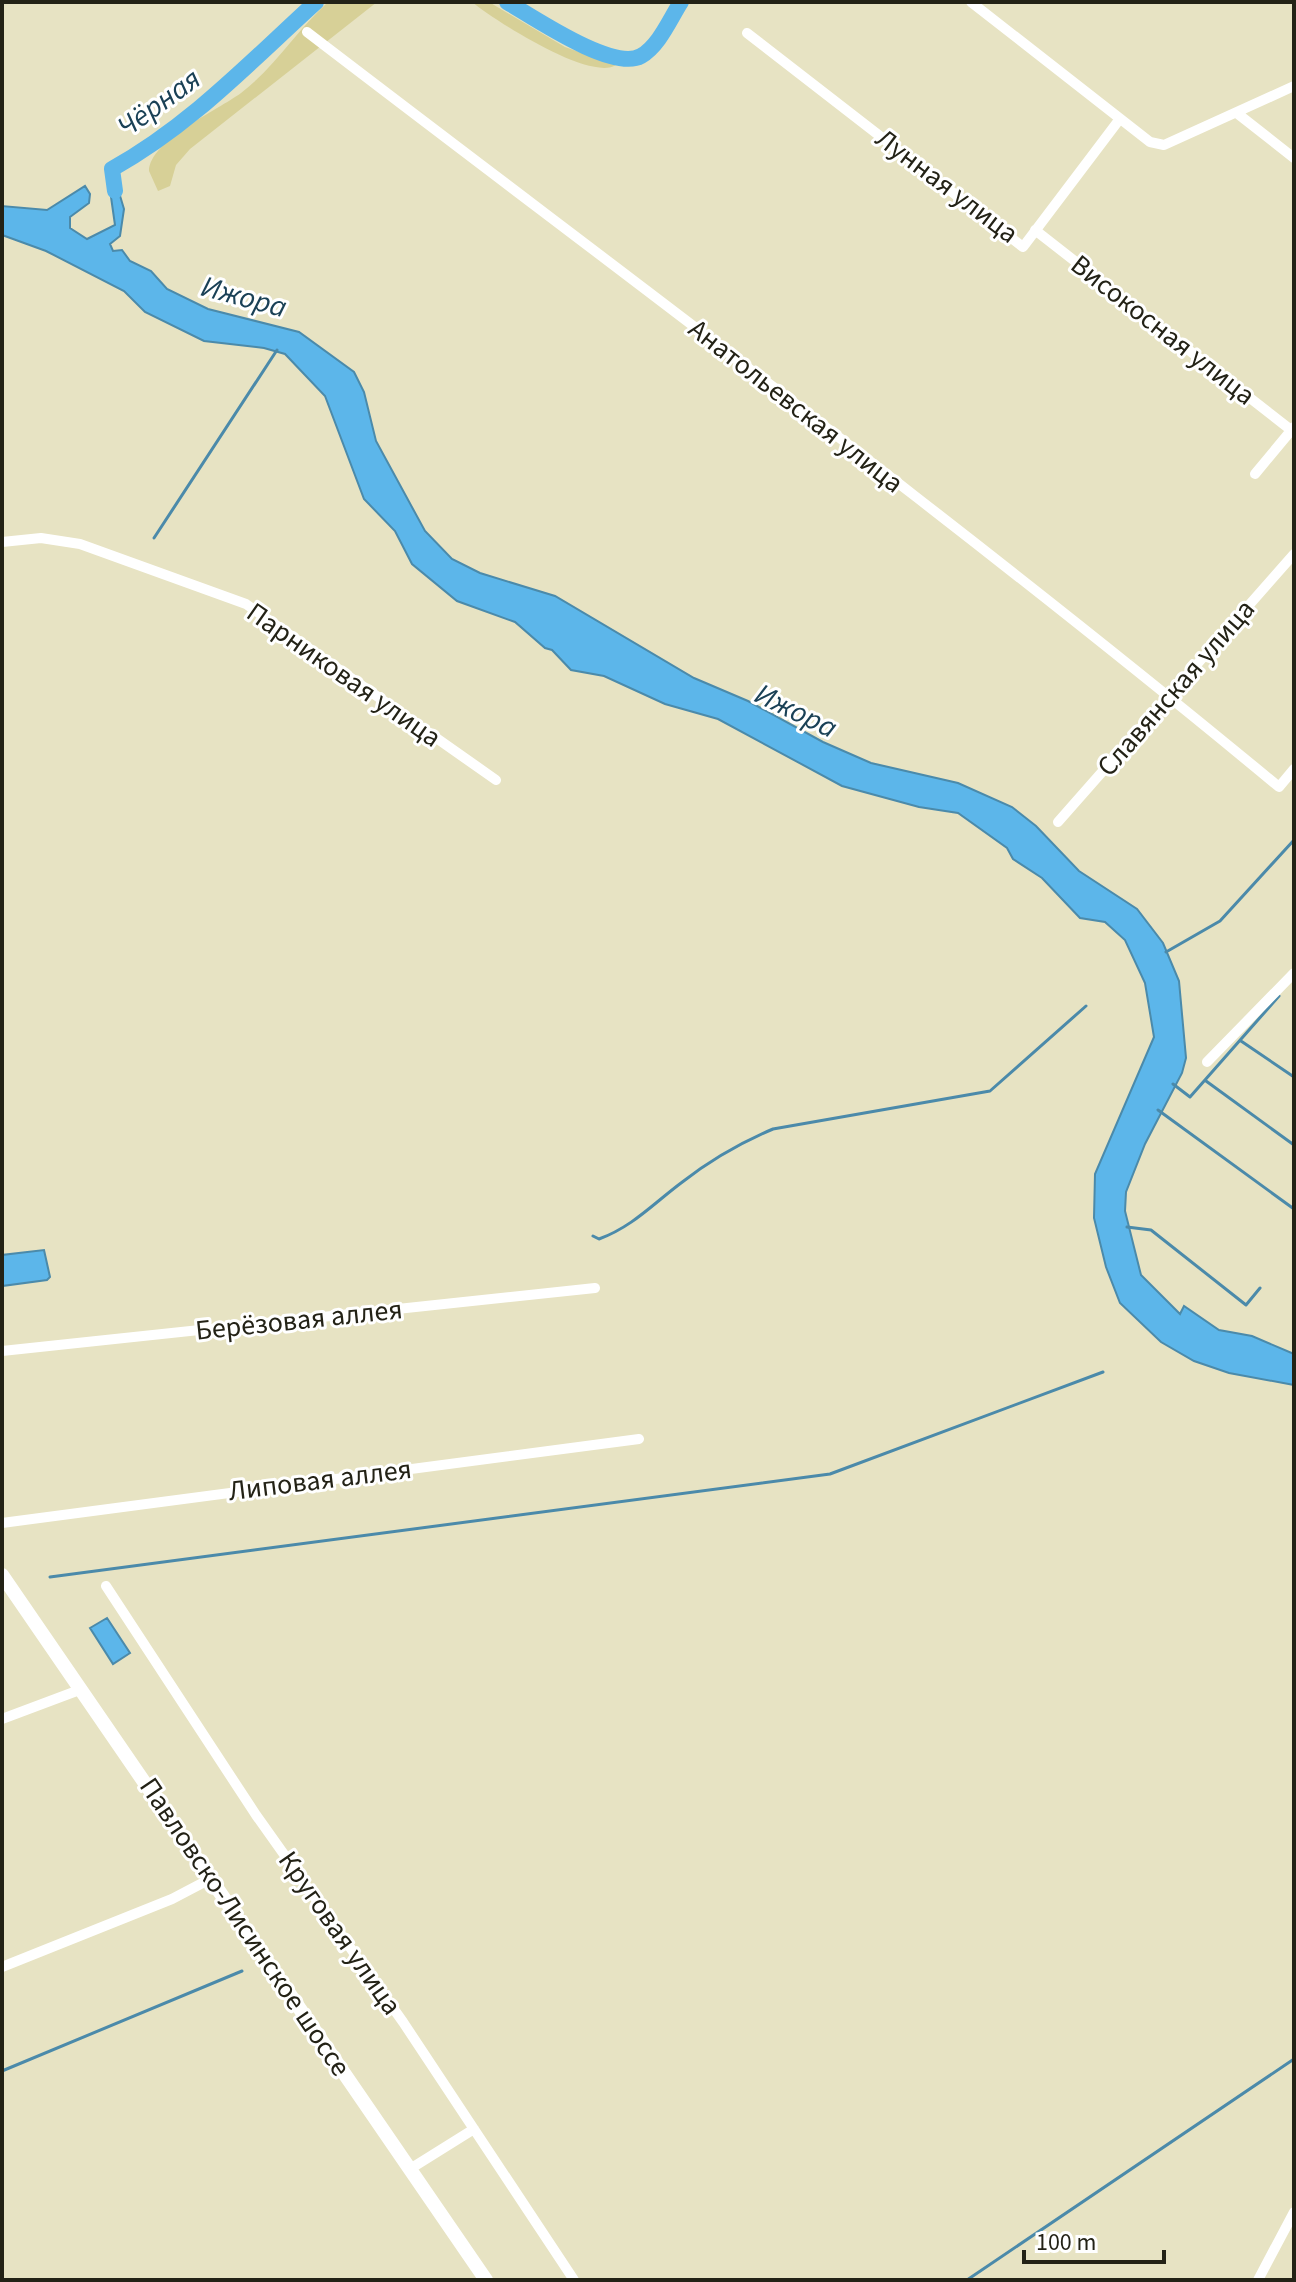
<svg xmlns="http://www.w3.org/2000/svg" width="1296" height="2282" font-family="'Source Sans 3',sans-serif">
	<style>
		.green { fill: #d7d097 }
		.water { fill: #5cb6ea; stroke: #4b8aaa; stroke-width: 2 }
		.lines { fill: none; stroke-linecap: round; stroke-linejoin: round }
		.stream { stroke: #4b8aaa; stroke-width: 3 }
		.river { stroke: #5cb6ea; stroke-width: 16 }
		.street { stroke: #fff; stroke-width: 10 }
		.secondary { stroke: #fff; stroke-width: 14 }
		.labels { text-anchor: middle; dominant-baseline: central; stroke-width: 6; stroke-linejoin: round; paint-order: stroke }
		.street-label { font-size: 28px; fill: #232216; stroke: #fff }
		.water-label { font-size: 30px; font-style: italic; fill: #1a4156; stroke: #fff }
	</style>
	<rect width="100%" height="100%" fill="#e7e3c3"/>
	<path class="green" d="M328,2H377L190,149L176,165L170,186L158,191L149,171C150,140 218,110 241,93C274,68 297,30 328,2Z
		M472,2H489L565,47L616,65C590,82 494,20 472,2Z"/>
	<path class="water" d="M112,169L124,209L120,236L110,244L113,251L122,250L130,261L151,271L167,289L208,309L299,332L354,372L364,392L376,441L425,531L452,559L480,573L555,596L694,678L748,701L823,742L871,763L958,783L1012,807L1036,826L1079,871L1137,909L1163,943L1179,981L1186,1058L1182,1073L1145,1144L1126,1192L1125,1211L1141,1275L1180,1314L1184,1306L1219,1330L1252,1336L1294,1354V1385L1229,1373L1194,1361L1161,1342L1120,1303L1106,1267L1094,1218L1095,1174L1154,1037L1145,983L1125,940L1105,922L1080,918L1042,878L1013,859L1007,848L958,813L919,807L842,786L718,719L665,704L604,676L571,670L552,650L545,648L515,622L457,601L412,564L395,531L364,499L325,396L285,354L264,348L204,341L145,312L124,291L46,251L2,235V206L47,210L85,186L90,194L89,203L70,217V228L87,239L115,225L109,183Z
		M44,1250L50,1277L47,1280L2,1286V1255Z
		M107,1618L130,1653L113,1664L90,1628Z"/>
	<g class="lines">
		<path class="stream" d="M154,538L277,350
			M1166,952L1220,921L1294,840
			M1241,1041L1294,1077
			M1206,1081L1294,1145
			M1173,1084L1190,1097L1279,996
			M1158,1110L1294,1209
			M1127,1227L1151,1230L1246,1305L1260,1288
			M593,1236L599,1239C632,1227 653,1204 681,1183C709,1161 740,1143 773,1129L990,1091L1086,1006
			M50,1577L830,1474L1103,1372
			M2,2071L242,1971
			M967,2280L1294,2059"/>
		<path class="river" d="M507,2C533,17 613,72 641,56C659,46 670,19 681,2
			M115,191L112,169C191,125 250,62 316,2"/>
		<path class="street" d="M971,2L1150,142L1164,145L1294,86
			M307,32C632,281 963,525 1279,787L1294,769
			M747,33L1023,247L1119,120
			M1238,114L1294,158
			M1035,230L1291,430
			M1255,474L1294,427
			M2,542L41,538L80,544L246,604L496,780
			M1058,822L1294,554
			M1207,1062L1294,973
			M2,1351L595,1288
			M2,1523L639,1439
			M106,1586L256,1815L403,2022L574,2280
			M2,1719L82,1689
			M2,1967L172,1899L212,1878
			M410,2169L474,2129
			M1258,2280L1294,2212"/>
		<path class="secondary" d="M2,1575L486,2280"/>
	</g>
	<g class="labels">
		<g class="street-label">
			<text transform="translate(947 186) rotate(37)">Лунная улица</text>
			<text transform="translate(1163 330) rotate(38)">Високосная улица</text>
			<text transform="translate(796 406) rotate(38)">Анатольевская улица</text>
			<text transform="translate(344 675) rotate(35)">Парниковая улица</text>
			<text transform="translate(1176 688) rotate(-49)">Славянская улица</text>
			<text transform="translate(299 1320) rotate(-6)">Берёзовая аллея</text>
			<text transform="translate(320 1480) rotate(-7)">Липовая аллея</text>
			<text transform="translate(245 1927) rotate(56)">Павловско-Лисинское шоссе</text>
			<text transform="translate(340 1933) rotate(55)">Круговая улица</text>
		</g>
		<g class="water-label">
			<text transform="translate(159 103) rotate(-36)">Чёрная</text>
			<text transform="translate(244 297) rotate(15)">Ижора</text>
			<text transform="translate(796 711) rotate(26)">Ижора</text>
		</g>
	</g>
	<rect width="1296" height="2282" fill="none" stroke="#232216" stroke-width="8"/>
	<path d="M1024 2250v12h140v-12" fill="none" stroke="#232216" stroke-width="4"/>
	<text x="1036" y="2250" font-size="24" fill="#232216" stroke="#ffffff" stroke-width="6" paint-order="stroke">100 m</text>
</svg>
